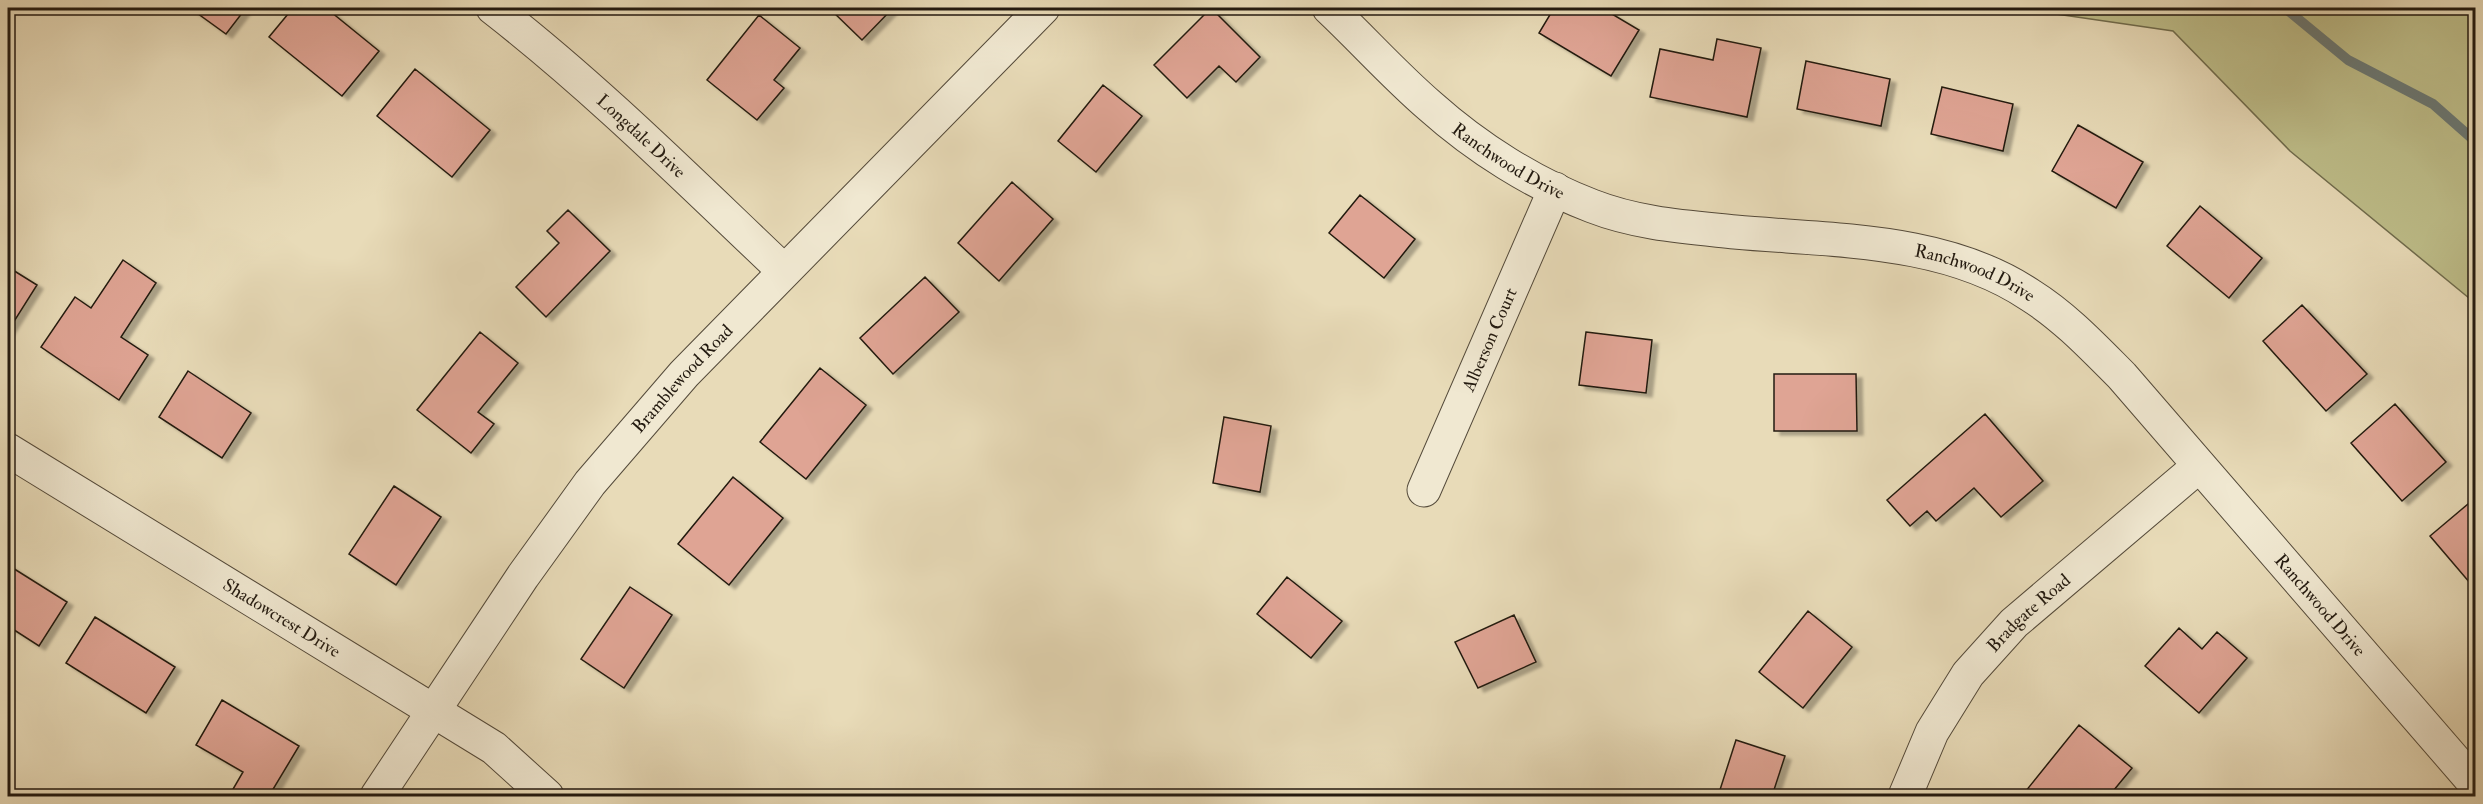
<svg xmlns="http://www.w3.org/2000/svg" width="2483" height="804" font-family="'IM FELL Double Pica',serif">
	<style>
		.green { fill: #bebe8a; stroke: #706c4d; stroke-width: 1.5 }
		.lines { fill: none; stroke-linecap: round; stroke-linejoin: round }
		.stream { stroke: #6b7975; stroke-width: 10 }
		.building { fill: #dfa494; stroke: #231a10; stroke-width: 1.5; filter: url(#shadow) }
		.minor-casing { stroke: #544a3a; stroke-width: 35 }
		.minor { stroke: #f0e8d1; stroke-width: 33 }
		.labels { text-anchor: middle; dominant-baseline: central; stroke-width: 5; stroke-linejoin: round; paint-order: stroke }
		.street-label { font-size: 18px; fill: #231a10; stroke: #f0e8d1 }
	</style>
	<defs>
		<filter id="shadow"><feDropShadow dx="6" dy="4" stdDeviation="1.5" flood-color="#0004"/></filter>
	</defs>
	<rect width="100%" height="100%" fill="#e8dbb8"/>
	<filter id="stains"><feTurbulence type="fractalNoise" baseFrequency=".00333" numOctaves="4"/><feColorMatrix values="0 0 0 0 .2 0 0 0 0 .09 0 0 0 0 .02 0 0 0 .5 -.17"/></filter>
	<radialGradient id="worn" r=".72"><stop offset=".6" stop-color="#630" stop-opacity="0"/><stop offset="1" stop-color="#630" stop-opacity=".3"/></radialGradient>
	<path class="green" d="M2014,8H2475V303L2290,151L2173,31Z"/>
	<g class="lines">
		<path class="stream" d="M2285,8L2348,60L2433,104L2476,142"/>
	</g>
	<path class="building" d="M190,8H246L226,34Z
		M293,8H326L379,51L342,96L269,37Z
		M829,8H893L862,40Z
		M1211,8L1260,57L1236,82L1219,66L1187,98L1154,65Z
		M1554,8H1602L1639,30L1611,76L1539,33Z
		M759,15L800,48L774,80L784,88L757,120L707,80Z
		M1717,39L1761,48L1747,117L1650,97L1660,49L1713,60Z
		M1806,61L1890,79L1881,126L1797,109Z
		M415,69L490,130L452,177L377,116Z
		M1103,85L1142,116L1096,172L1058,141Z
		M1942,87L2013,104L2003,151L1931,134Z
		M2078,125L2143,162L2116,208L2052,171Z
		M1012,182L1053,219L999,281L958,243Z
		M1360,195L1415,239L1384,278L1329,233Z
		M2200,206L2262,258L2229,298L2167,246Z
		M568,210L610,251L546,317L516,287L559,243L547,231Z
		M123,260L156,283L121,337L148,355L119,400L41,347L75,297L91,308Z
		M8,267L37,285L8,331Z
		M925,277L959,312L893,374L860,338Z
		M2302,305L2367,374L2326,411L2263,341Z
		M480,332L518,363L478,412L494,424L471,453L417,410Z
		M1586,332L1652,340L1646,393L1579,385Z
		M820,368L866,405L806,479L760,442Z
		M188,371L251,413L222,458L159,417Z
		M1774,374H1856L1857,431H1774Z
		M2395,404L2446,462L2402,501L2351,443Z
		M1985,414L2043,481L2001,517L1974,488L1936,521L1927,511L1910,526L1887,500Z
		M1224,417L1271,426L1260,492L1213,483Z
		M733,477L783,518L729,585L678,544Z
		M394,486L441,517L396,585L349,554Z
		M2468,504L2476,512V590L2430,536Z
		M8,565L67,602L39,646L8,626Z
		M1287,577L1342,621L1311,658L1257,614Z
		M630,587L672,615L624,688L581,659Z
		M1808,611L1852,647L1803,708L1759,672Z
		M1514,615L1536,662L1478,688L1455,642Z
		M95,617L175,667L146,713L66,663Z
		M2179,628L2202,649L2217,632L2247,658L2199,713L2145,666Z
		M222,700L299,746L269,796H229L243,772L196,745Z
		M2079,725L2132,768L2109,796H2031L2025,792Z
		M1736,740L1785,756L1772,796H1718Z"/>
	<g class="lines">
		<defs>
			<g id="minor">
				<path id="s1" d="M493,8C596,88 689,181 784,271"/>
				<path id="s2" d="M1329,8C1363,40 1395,76 1430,106C1477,148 1534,184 1592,206C1638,224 1687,227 1735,232C1834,241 1945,238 2030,295C2065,317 2093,347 2122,376L2476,785"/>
				<path id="s3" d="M8,450L494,748L547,796"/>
				<path id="s4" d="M1424,490L1555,189"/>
				<path id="s5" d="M377,796L523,576L590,483L684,374L1043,8"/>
				<path id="s6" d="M1905,796L1932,732L1968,674L2014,623L2199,466"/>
			</g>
		</defs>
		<use href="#minor" class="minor-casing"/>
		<use href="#minor" class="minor"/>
	</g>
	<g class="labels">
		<g class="street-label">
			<text stroke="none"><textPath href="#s1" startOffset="196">Longdale Drive</textPath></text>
			<text stroke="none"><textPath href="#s2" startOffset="237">Ranchwood Drive</textPath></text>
			<text stroke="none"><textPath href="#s2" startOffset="723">Ranchwood Drive</textPath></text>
			<text stroke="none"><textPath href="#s4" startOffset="164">Alberson Court</textPath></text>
			<text stroke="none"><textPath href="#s5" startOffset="518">Bramblewood Road</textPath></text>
			<text stroke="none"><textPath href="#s2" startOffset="1209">Ranchwood Drive</textPath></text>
			<text stroke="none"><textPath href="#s6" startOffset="224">Bradgate Road</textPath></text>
			<text stroke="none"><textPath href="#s3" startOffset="321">Shadowcrest Drive</textPath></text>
		</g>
	</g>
	<rect width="2483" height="804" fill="none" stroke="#e8dbb8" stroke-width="30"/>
	<rect x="9" y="9" width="2465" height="786" fill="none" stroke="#231a10" stroke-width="3"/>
	<rect x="15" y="15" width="2453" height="774" fill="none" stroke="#231a10" stroke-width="1.5"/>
	<rect width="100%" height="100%" filter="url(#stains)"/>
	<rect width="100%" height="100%" fill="url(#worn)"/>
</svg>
